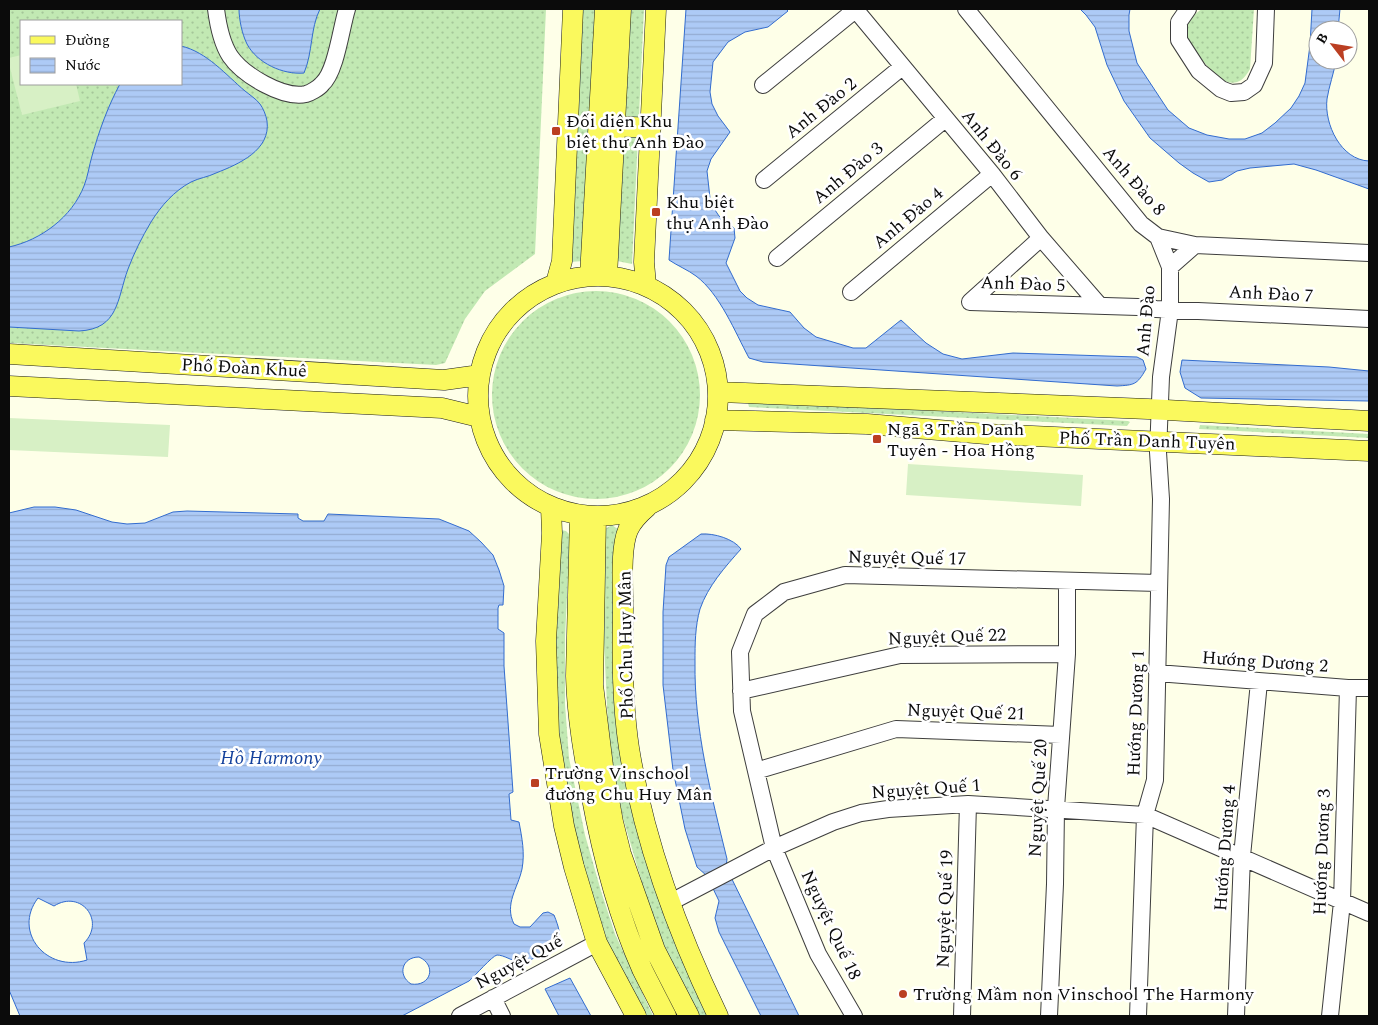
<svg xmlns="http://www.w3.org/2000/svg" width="1378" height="1025" font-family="Spectral,serif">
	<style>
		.grass { fill: url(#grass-dots); fill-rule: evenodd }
		.pitch { fill: #d7f0c5 }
		.water { fill: url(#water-rules); stroke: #336cce; fill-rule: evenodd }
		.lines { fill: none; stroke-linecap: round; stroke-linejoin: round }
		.minor-casing { stroke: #3e3e3e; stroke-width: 18 }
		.major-casing { stroke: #1c1c1c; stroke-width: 21 }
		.minor { stroke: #fff; stroke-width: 16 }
		.major { stroke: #faf95d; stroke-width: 20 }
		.poi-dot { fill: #bb3f22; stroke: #fff; stroke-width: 2 }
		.labels { text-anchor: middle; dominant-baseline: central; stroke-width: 5; stroke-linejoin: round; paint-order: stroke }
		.street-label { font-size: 18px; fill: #0b0b0b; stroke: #fff }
		.poi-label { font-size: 18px; fill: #0b0b0b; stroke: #fff; text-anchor: start }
		.water-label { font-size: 19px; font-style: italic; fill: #14419c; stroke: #fff }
	</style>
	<defs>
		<pattern id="grass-dots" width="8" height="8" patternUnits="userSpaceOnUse" patternTransform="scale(1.25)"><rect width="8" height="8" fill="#c2e9b3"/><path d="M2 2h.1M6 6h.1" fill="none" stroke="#a5c699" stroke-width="1.8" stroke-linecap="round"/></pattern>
		<pattern id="water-rules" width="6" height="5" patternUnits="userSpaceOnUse" patternTransform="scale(1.25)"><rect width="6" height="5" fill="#adcaf6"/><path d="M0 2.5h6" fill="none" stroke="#94acd2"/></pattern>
	</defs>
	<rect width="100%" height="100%" fill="#feffe8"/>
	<path class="grass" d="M9,9H546L535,254L485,291L465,319L445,363L436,365L9,343ZM21,21H181V84H21Z
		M581,9H596L584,261L569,262Z
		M629,9H644L632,264L617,261Z
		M1202,9H1254L1250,69C1234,99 1212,73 1200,57C1196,52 1190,47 1188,41C1186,38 1186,30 1187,26C1190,18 1196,13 1202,9Z
		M492 395a104 104 0 1 1 208 0a104 104 0 1 1-208 0Z
		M750,401L1128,421L1130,422L1127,426L749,407L748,403Z
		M1200,425L1369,434V438L1199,429Z
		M612,525L619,530L623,751L711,1016H695L653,920L623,818L613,770L608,725L604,643L605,529Z
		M561,530L566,531L570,535L565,637V704L569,758L585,835L601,891L615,934L653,1016H639L603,940L560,778L552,638Z"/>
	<path class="pitch" d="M21,55V84H76L80,101L22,115L9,64V58Z
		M9,418L170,425L168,457L9,450Z
		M908,464L1083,475L1081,506L906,495Z"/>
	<path class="water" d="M239,9H320C310,29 313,52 304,73C283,75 257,63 247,44C242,34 239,19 239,9Z
		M686,9H786L788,11L768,27L745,32L728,42L713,62L710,92L712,104L718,116L730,132L711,159L707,171L710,198L713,207L719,216L734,228L735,238L726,263L740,291L747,298L758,305L790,312L804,328L816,337L853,348H866L901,320L926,343L943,354L962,359L1013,353L1137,357L1143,360L1146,369C1137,385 1134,385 1117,386L763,362L749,358C735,332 720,294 696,276C688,270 678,266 669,260Z
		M1080,9H1130L1129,15V31L1137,63L1168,110L1189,128L1207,135L1229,139H1245L1262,133L1275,123L1291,108L1299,96L1305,83L1310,45L1312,9H1340L1338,30H1318V60H1336C1334,73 1329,86 1327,99C1324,124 1341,160 1369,161V189L1316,170L1294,164L1250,168L1237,171L1222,180L1209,182L1193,173L1179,163L1150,138L1124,101L1107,65L1095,27L1086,15Z
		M181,46C207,52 226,75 245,91C250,95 256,99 260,104C263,108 266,115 267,121C271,150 239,164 216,173C208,177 199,178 191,182C174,191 161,206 151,222C142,237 134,253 128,269C117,299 119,329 79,331L9,327V247C41,240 72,217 84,186C88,176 89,166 92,156C99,131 108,106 120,84H181Z
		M1182,360L1329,367L1369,371V401L1201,398L1185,388L1180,372Z
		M34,507H55L76,510L112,522L127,524L145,523L173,512L187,511L298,514V518L303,521H324L328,514L439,519L469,531L481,542L493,555L499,570L504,586L503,605H499L498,608V629L504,633V666L513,792L509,794L511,820L519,822C522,838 525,853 522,869C518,888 504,904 514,924L520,927H530L543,913L548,912L554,915C564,940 561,944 538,956C532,959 526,963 519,962C512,961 504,955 497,955C492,956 475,976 469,981L402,1016H20L9,990V513ZM38,898L54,906C81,889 106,921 84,943L87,960C47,973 12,932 38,898ZM419,957C437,965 431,987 411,984C397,975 402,957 419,957Z
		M701,534C714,533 734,539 741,549C725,567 708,586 700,609C695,627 695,644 695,662C694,729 711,794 727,859L726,867L799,1016H761L719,932L715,918L719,901L707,876L697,867L685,829L673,770L663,685V612L666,565L669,557Z
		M570,978L591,1016H559L545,989Z"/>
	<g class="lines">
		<defs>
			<path id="minor" d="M216,9C218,25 221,42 230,56C243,75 283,99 306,94C310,93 319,88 322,84C336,72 341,28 347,9
				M855,9L992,174L1041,238L1100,306
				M966,9L1141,224L1158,237L1195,245L1369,253
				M1188,9L1179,22V40L1199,71L1221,89L1231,93L1244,92L1254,85L1264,63L1266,9
				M763,85L849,15L850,9
				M764,180L902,67
				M777,258L945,119
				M1170,267L1195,245
				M851,292L992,174
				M970,302L1138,307L1156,309L1369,319
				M970,302L1041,238
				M1157,673L1348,688H1369
				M741,691L900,655L1067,654
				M756,771L896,729L1061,735
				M669,903L774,848L833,822L861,813L888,809L968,804L1145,815L1369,913
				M493,998L502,1016
				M460,1016L597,943
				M854,1016L818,954L774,848L742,711L740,652L755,614L784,592L845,575L1159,583
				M962,1016L968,804
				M1049,1016L1055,884L1056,808L1067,654V582
				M1138,1016L1145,815L1155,780L1161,499L1158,452L1161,377L1170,310V267L1158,237
				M1236,1016L1242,856L1259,682
				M1330,1016L1342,902L1348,688"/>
			<path id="major" d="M614,126L651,128
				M478 396a120 120 0 1 1 240 0a120 120 0 1 1-240 0Z
				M590,276L605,9
				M607,276L621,9
				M556,283L562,261L573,9
				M646,285L644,262L656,9
				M9,354L444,380L480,375
				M9,386L442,408L479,417
				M719,392L1148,409L1369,421
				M715,420L867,424L986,434L1369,451
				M551,507L552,533L546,641L549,734L564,826L574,867L597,943L636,1016
				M647,507C640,513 632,521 628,530C620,549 623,587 623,609C622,655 622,702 629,748C644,842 677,931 718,1016
				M580,515L576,676C577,716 584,755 591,793C602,853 617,913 642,969C650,985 658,1000 666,1016
				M596,516L593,685L603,766L613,822L621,854L655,950L689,1016"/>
		</defs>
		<use href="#minor" class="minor-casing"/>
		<use href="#major" class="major-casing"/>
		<use href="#minor" class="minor"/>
		<use href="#major" class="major"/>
	</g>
	<g class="poi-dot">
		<rect x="551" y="126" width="10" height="10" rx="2.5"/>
		<rect x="651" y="207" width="10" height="10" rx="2.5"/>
		<rect x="872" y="434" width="10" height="10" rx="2.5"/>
		<rect x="530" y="778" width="10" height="10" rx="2.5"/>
		<circle cx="903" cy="994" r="5"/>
	</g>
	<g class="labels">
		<g class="street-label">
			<text transform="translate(821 108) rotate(-39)">Anh Đào 2</text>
			<text transform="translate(992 145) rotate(51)">Anh Đào 6</text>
			<text transform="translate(848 173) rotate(-40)">Anh Đào 3</text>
			<text transform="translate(1134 181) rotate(49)">Anh Đào 8</text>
			<text transform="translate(908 218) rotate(-40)">Anh Đào 4</text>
			<text transform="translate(1023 284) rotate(2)">Anh Đào 5</text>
			<text transform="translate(1271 294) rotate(3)">Anh Đào 7</text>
			<text transform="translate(1146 321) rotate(-85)">Anh Đào</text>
			<text transform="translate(244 368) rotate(3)">Phố Đoàn Khuê</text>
			<text transform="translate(1147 441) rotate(2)">Phố Trần Danh Tuyên</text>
			<text transform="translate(907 558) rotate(1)">Nguyệt Quế 17</text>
			<text transform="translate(947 637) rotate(-2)">Nguyệt Quế 22</text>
			<text transform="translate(626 645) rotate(-91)">Phố Chu Huy Mân</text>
			<text transform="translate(1265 662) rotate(4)">Hướng Dương 2</text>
			<text transform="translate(966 712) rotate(2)">Nguyệt Quế 21</text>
			<text transform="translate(1136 713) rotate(-88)">Hướng Dương 1</text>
			<text transform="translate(926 789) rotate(-4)">Nguyệt Quế 1</text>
			<text transform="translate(1038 798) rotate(-87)">Nguyệt Quế 20</text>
			<text transform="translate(1225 848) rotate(-86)">Hướng Dương 4</text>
			<text transform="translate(1322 852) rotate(-88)">Hướng Dương 3</text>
			<text transform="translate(945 909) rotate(-88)">Nguyệt Quế 19</text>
			<text transform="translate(831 925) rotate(65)">Nguyệt Quế 18</text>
			<text transform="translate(519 962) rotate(-28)">Nguyệt Quế</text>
		</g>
		<g class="poi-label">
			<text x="566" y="121">Đối diện Khu<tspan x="566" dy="21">biệt thự Anh Đào</tspan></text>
			<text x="666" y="202">Khu biệt<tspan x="666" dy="21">thự Anh Đào</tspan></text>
			<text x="887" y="429">Ngã 3 Trần Danh<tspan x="887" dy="21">Tuyên - Hoa Hồng</tspan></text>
			<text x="545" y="773">Trường Vinschool<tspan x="545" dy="21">đường Chu Huy Mân</tspan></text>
			<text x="913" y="994">Trường Mầm non Vinschool The Harmony</text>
		</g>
		<g class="water-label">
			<text x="271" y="758">Hồ Harmony</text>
		</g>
	</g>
	<rect width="1378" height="1025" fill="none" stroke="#0b0b0b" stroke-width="20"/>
	<rect x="20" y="20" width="162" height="65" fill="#ffffff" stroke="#9d9d9d"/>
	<rect x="30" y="36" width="25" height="8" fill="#faf95d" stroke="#9d9d9d"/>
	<text x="65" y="45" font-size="15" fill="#0b0b0b">Đường</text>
	<rect x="30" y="58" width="25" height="15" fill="url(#water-rules)" stroke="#9d9d9d"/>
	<text x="65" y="70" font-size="15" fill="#0b0b0b">Nước</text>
	<g transform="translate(1333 45) rotate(301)"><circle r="24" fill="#ffffff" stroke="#9d9d9d"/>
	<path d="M0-4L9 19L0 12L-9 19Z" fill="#bb3f22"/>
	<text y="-8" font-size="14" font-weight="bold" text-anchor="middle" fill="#0b0b0b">B</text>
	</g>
</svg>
